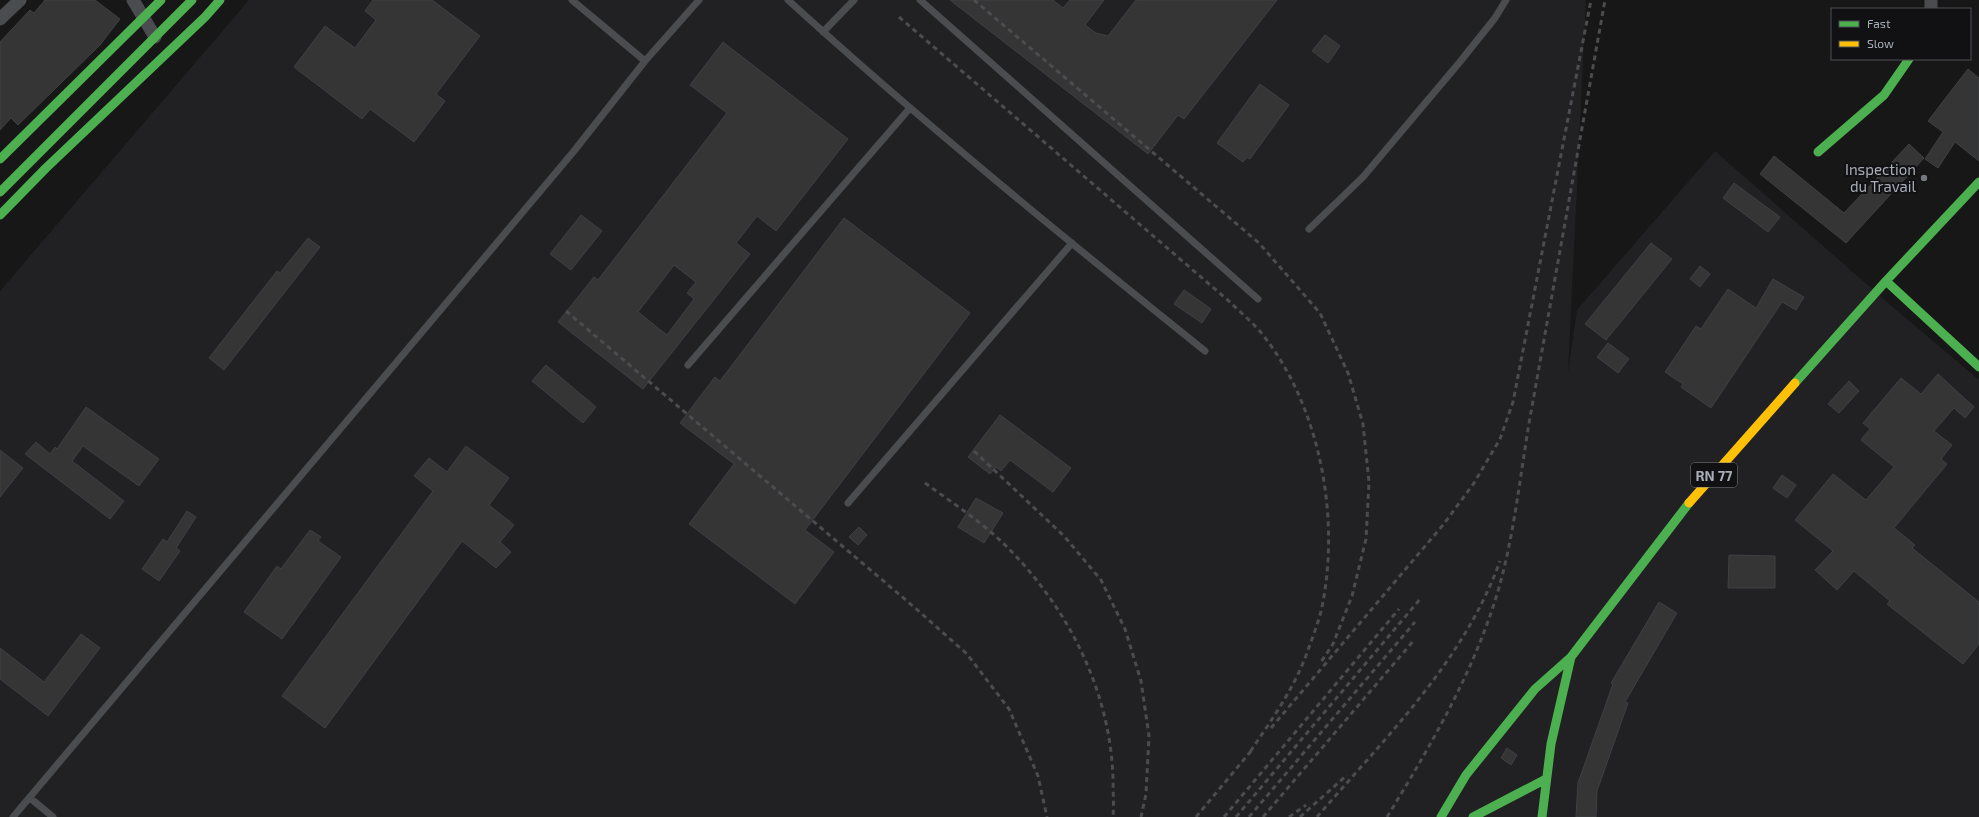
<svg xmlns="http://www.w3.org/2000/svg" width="1979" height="817" font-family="'Exo 2',sans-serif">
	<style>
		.built { fill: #212123 }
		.building { fill: #353536; stroke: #3f4043; fill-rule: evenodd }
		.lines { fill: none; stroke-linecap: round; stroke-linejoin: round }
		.lane { stroke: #4b4c50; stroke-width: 7 }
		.street { stroke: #4b4c50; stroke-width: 13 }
		.fast { stroke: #4caf50; stroke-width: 9 }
		.slow { stroke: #ffc107; stroke-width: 9 }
		.rail { stroke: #4b4c4f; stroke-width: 3; stroke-dasharray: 5 4; stroke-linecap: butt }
		.poi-dot { fill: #757880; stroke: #111113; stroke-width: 1.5 }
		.labels { text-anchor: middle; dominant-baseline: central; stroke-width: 4; stroke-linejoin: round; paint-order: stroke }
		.shield { fill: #111113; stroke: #7b7e86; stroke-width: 1 }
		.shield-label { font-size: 14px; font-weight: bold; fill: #a8adb8 }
		.poi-label { font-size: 15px; fill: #a8adb8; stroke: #111113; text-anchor: end }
	</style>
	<rect width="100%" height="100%" fill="#171717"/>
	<path class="built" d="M249,0H1586L1568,372L1577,310L1715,151L1895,309L1979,380V817H0V291Z"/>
	<path class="building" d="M45,0H95L120,19L100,45L18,125L11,118L0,130V42L30,10L34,13Z
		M373,0H432L480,36L436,94L445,101L414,142L370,109L362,119L294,67L325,26L355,48L376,20L365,11Z
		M950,0H1053L1063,8L1070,0H1104L1085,25L1096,33L1108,36L1136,0H1277L1184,119L1178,115L1148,154Z
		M1325,35L1340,46L1328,63L1312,51Z
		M723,42L848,139L776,231L757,216L736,243L750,254L643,389L558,322L594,277L598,280L727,113L690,85ZM674,265L696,282L687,293L694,299L667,335L638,312Z
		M1968,69L1979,78V161L1955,142L1938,168L1925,159L1943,132L1928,121Z
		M1260,84L1289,105L1250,159L1247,157L1243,162L1217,143Z
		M1909,144L1924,158L1846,243L1760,174L1774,156L1844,213Z
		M1734,183L1780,217L1768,232L1723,198Z
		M581,215L602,231L571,270L550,254Z
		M844,218L970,313L805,530L834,552L795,604L689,524L734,464L680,423L715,377L720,381Z
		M308,238L320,247L224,370L209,358L277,271L280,273Z
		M1651,243L1672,259L1606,340L1585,324Z
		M1700,266L1710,274L1700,287L1690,279Z
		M1773,279L1804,297L1796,310L1782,302L1711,408L1681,387L1683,384L1665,372L1696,326L1701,329L1728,289L1756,308Z
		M1184,290L1211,309L1202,323L1174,304Z
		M1608,343L1629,359L1618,373L1597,357Z
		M546,365L596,407L583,423L532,381Z
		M1938,374L1974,407L1965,418L1954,408L1934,431L1952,445L1941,459L1947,464L1894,528L1915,545L1912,548L1979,602V644L1963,664L1887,604L1890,601L1854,571L1837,590L1815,570L1833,551L1795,520L1833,474L1866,500L1894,467L1861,440L1870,429L1863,423L1901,378L1921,394Z
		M1849,381L1859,391L1839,413L1828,404Z
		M86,407L159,459L139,486L83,446L72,461L124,501L110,519L25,454L36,442L50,454L55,447L57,449Z
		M1000,415L1071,468L1053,492L1010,460L1001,471L996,467L990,474L968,457Z
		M466,446L509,478L489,505L514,525L500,542L511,552L496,568L462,541L325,728L282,696L433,491L414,476L429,458L447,472Z
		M0,450L23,468L0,497Z
		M1782,475L1796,485L1787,498L1773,488Z
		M976,498L1003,513L984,543L958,527Z
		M187,511L196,517L176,548L180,551L159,581L142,569L163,539L167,542Z
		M859,527L867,535L858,545L849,537Z
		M310,530L321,537L318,541L341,557L282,639L244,612L277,566L281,569Z
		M1729,555L1775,556V588H1728Z
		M1659,602L1677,613L1625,702L1628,703L1597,791L1596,817H1576L1578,783L1613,684L1611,683Z
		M81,634L100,648L48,716L0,679V648L44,682Z
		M1507,748L1517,755L1511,765L1501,758Z"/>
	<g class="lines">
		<path class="lane" d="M572,0L645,61
			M788,0C922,122 1063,237 1205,351
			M920,0L1258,299
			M823,32L854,0
			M1309,229L1363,177L1459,63L1495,18L1506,0
			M688,365L910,108
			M848,503L1072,243
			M30,798L53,817
			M13,817L427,326L574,151L645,61L699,0"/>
		<path class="street" d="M133,0L155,37
			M1931,9V0
			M0,19L20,0"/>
		<path class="fast" d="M1818,152L1884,95L1909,59
			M0,159L161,0
			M0,192L192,0
			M0,215L46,168L205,17L220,0
			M1886,281L1979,367
			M1795,383L1886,281L1979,182
			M1441,817L1466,775L1535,689L1571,657
			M1473,817L1546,779
			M1542,817L1551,744L1571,657L1689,503"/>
		<path class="slow" d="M1689,503L1795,383"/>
		<path class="rail" d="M974,0L1259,243L1320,313L1348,373L1363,424L1369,482L1366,539L1352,596L1333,644L1321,662
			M899,17L1230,302C1242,314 1256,325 1266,339C1321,411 1340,519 1322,607C1319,621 1313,636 1308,650C1295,688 1270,722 1248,755
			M566,311L914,607L967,654L1009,709L1038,776L1047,817
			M974,451L1064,536L1101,580L1125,629L1141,681L1149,736L1146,794L1141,817
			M925,483C950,501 980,521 1002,542C1066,604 1110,688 1113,778C1113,791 1114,804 1113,817
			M1271,728L1443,525L1474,483L1500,439L1513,402L1591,0
			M1196,817L1251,751
			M1224,817L1399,609
			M1236,817L1421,598
			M1249,817L1415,622
			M1263,817L1415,639
			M1289,817L1306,805
			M1300,817L1347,775
			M1317,817C1385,738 1464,661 1500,561
			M1387,817C1431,745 1474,672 1498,591C1516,529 1521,464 1533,401C1557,267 1581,134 1605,0"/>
	</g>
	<circle class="poi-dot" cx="1924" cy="178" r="4"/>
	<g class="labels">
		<rect class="shield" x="1691" y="463" width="46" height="24" rx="3"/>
		<g class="shield-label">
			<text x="1714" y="475">RN 77</text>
		</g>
		<g class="poi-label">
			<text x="1916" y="169">Inspection<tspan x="1916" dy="17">du Travail</tspan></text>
		</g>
	</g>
	<rect x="1831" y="8" width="140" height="52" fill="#111113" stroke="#4d4f55"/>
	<rect x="1839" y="21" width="20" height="6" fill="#4caf50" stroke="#4d4f55"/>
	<text x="1867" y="28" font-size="12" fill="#a8adb8">Fast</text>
	<rect x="1839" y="41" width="20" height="6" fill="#ffc107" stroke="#4d4f55"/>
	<text x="1867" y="48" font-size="12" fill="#a8adb8">Slow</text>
</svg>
